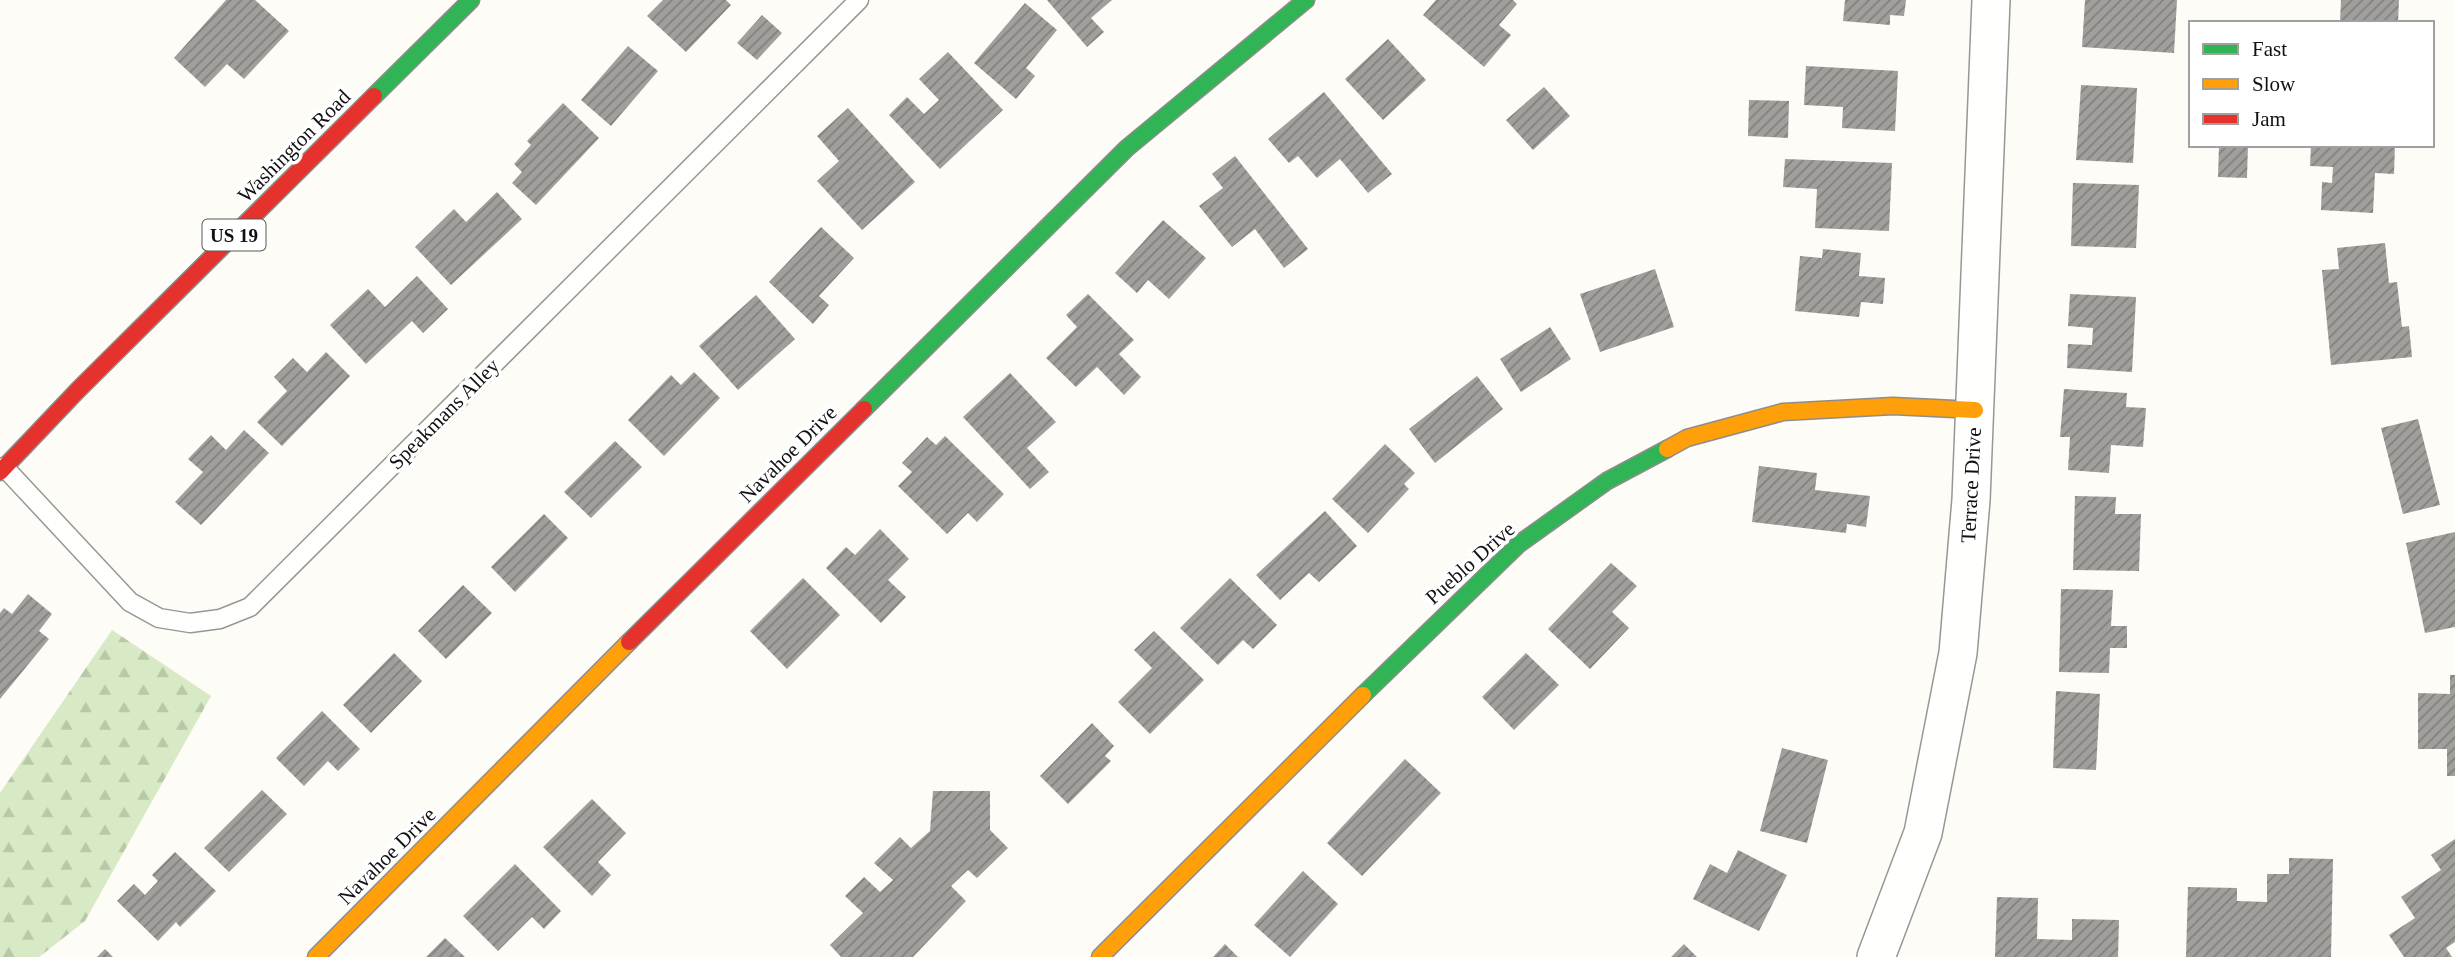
<svg xmlns="http://www.w3.org/2000/svg" width="2455" height="957" font-family="Georgia,serif">
	<style>
		.forest { fill: url(#forest-firs) }
		.building { fill: url(#building-hatch) }
		.lines { fill: none; stroke-linecap: round; stroke-linejoin: round }
		.lane-casing { stroke: #979795; stroke-width: 21 }
		.street-casing { stroke: #979795; stroke-width: 40 }
		.fast-casing { stroke: #8e8d8b; stroke-width: 19 }
		.slow-casing { stroke: #8e8d8b; stroke-width: 19 }
		.jam-casing { stroke: #8e8d8b; stroke-width: 19 }
		.lane { stroke: #fffffe; stroke-width: 18 }
		.street { stroke: #fffffe; stroke-width: 37 }
		.fast { stroke: #30b455; stroke-width: 16 }
		.slow { stroke: #ff9f0a; stroke-width: 16 }
		.jam { stroke: #e5322d; stroke-width: 16 }
		.labels { text-anchor: middle; dominant-baseline: central; stroke-width: 7; stroke-linejoin: round; paint-order: stroke }
		.shield { fill: #fff; stroke: #585858; stroke-width: 2 }
		.shield-label { font-size: 19px; font-weight: bold; fill: #111 }
		.street-label { font-size: 21px; fill: #111; stroke: #fff }
	</style>
	<defs>
		<pattern id="forest-firs" width="22" height="20" patternUnits="userSpaceOnUse" patternTransform="scale(1.75)"><rect width="22" height="20" fill="#d8eac5"/><path d="M5 1l3.5 6h-7zM16 11l3.5 6h-7z" fill="#b8c8a8"/></pattern>
		<pattern id="building-hatch" width="6" height="6" patternUnits="userSpaceOnUse" patternTransform="scale(1.75)"><rect width="6" height="6" fill="#a19f9c"/><path d="M-1 1l2-2M0 6l6-6M5 7l2-2" fill="none" stroke="#82807e"/></pattern>
	</defs>
	<rect width="100%" height="100%" fill="#fdfcf7"/>
	<path class="forest" d="M112,630L211,696L85,921L39,957H0V793Z"/>
	<path class="building" d="M226,0H255L289,31L244,79L227,64L205,87L174,58Z
		M663,0H726L731,5L686,52L647,16Z
		M1047,0H1112L1091,18L1104,32L1087,47Z
		M1436,0H1513L1517,4L1499,25L1511,35L1484,67L1423,15Z
		M1845,0H1906L1904,16L1890,15V25L1843,21Z
		M2085,0H2177L2174,53L2082,47Z
		M2341,0H2399L2398,23H2340Z
		M1025,3L1057,30L1026,68L1035,76L1016,99L974,63Z
		M762,15L782,33L757,60L737,43Z
		M1388,39L1426,80L1383,120L1345,79Z
		M628,46L658,71L611,126L581,100Z
		M948,52L1003,110L940,169L889,115L907,97L924,114L939,100L919,79Z
		M1806,66L1898,71L1895,131L1842,128L1843,107L1804,105Z
		M2081,85L2137,88L2133,163L2076,160Z
		M1544,87L1570,116L1533,150L1506,120Z
		M1324,92L1392,174L1368,193L1340,159L1317,178L1298,156L1289,163L1268,139Z
		M1749,100L1789,101L1788,138L1748,136Z
		M563,103L599,138L536,205L512,183L522,172L514,164L531,145L527,141Z
		M848,108L915,182L862,230L817,181L839,161L817,136Z
		M2219,145H2248L2247,178L2218,177Z
		M2311,145H2395L2394,174L2375,173L2373,213L2321,210L2322,182L2332,183L2333,167L2310,166Z
		M1235,156L1308,249L1284,268L1255,229L1232,247L1199,206L1223,188L1212,174Z
		M1785,159L1892,163L1889,231L1815,228L1817,189L1783,187Z
		M2073,183L2139,185L2136,248L2071,246Z
		M497,192L522,219L451,285L415,247L454,209L466,222Z
		M1163,220L1206,258L1169,299L1148,280L1137,293L1115,273Z
		M821,227L854,258L819,296L829,305L813,324L769,282Z
		M2385,243L2389,283L2397,282L2402,327L2409,326L2412,357L2331,365L2322,270L2339,269L2337,248Z
		M1823,249L1861,253L1859,276L1885,278L1883,304L1861,302L1859,317L1795,311L1800,256L1822,258Z
		M1655,269L1674,327L1600,352L1580,294Z
		M417,276L448,309L423,333L412,321L366,364L330,325L368,289L385,307Z
		M1088,294L1134,340L1119,354L1141,377L1124,395L1097,367L1076,387L1046,358L1077,327L1066,315Z
		M2070,294L2136,297L2132,372L2067,368L2068,344L2092,345L2093,328L2068,326Z
		M756,295L795,339L738,390L699,346Z
		M1550,327L1571,359L1521,392L1500,359Z
		M326,352L350,376L282,446L257,422L287,391L274,377L293,358L307,372Z
		M694,372L720,398L664,456L628,420L671,375L681,385Z
		M1010,373L1056,422L1027,448L1049,472L1030,489L963,417Z
		M1477,376L1503,409L1435,463L1409,429Z
		M2064,389L2127,393L2126,407L2146,408L2143,447L2111,445L2109,473L2068,470L2070,437H2060Z
		M2418,419L2440,505L2403,514L2381,428Z
		M244,430L269,453L201,525L175,502L203,472L188,459L211,435L226,450Z
		M945,436L1004,494L977,522L968,513L947,534L898,486L912,472L902,463L927,437L936,445Z
		M615,441L642,467L591,518L564,492Z
		M1385,444L1415,473L1404,484L1409,489L1368,533L1332,499Z
		M1759,466L1817,473L1815,490L1870,496L1866,527L1847,524L1846,533L1752,522Z
		M2075,496L2116,497L2115,514H2141L2139,571L2073,570Z
		M1325,511L1357,546L1319,582L1309,573L1280,600L1256,575Z
		M544,514L568,538L515,592L491,567Z
		M880,529L909,559L888,580L906,597L881,623L826,568L846,547L855,555Z
		M2455,532V627L2425,633L2406,543Z
		M1611,563L1637,586L1612,612L1629,628L1590,669L1548,629Z
		M803,578L840,615L787,669L750,631Z
		M1230,578L1277,625L1253,649L1243,640L1218,665L1180,628Z
		M463,585L492,613L446,659L418,631Z
		M2061,589L2113,590L2111,626H2127V648H2110L2109,673L2059,672Z
		M28,594L52,614L39,631L49,639L0,699V613L4,608L12,614Z
		M1154,631L1204,680L1150,734L1118,702L1152,668L1134,650Z
		M394,653L422,681L371,733L343,705Z
		M1526,653L1559,685L1514,730L1482,697Z
		M2450,675H2455V776H2447V749H2418V693L2450,694Z
		M2056,691L2100,694L2096,770L2053,768Z
		M322,711L360,749L338,771L328,761L304,786L276,758Z
		M1092,723L1114,746L1105,756L1111,761L1068,804L1040,776Z
		M1782,748L1828,760L1807,843L1760,831Z
		M1405,759L1441,793L1362,876L1327,843Z
		M262,790L287,814L229,872L204,848Z
		M933,791H990V830L1008,848L977,878L968,870L951,886L966,901L913,957H841L830,945L863,913L845,896L864,877L880,892L893,880L874,863L900,837L911,848L930,831Z
		M592,799L626,833L598,862L611,875L592,896L543,847Z
		M2455,839V942L2446,948L2452,957H2404L2389,935L2415,918L2401,897L2441,870L2431,855Z
		M1738,850L1787,875L1759,931L1693,899L1710,864L1727,873Z
		M175,852L216,891L180,927L176,922L158,941L117,901L134,884L145,895L158,881L152,875Z
		M2289,858L2333,859L2331,957H2186L2188,887L2237,888V901L2267,902V874H2289Z
		M515,864L561,911L544,929L532,917L498,951L463,916Z
		M1303,871L1338,904L1290,957L1254,925Z
		M1997,897L2038,898L2037,939L2072,940V919L2119,920L2118,957H1995Z
		M445,938L465,957H426Z
		M1225,944L1238,957H1213Z
		M1684,944L1697,957H1671Z
		M105,949L113,957H97Z"/>
	<g class="lines">
		<defs>
			<path id="lane" d="M4,467L130,602L159,618L190,623L220,619L250,607L859,0"/>
			<path id="street" d="M1876,957L1923,833L1958,653L1971,500L1991,0"/>
			<path id="fast" d="M374,96L471,0
				M864,409L1127,148L1306,0
				M1363,695L1519,544L1607,481L1667,449"/>
			<path id="slow" d="M1667,449L1687,438L1783,412L1893,406L1975,410
				M316,957L629,642
				M1100,957L1363,695"/>
			<path id="jam" d="M0,472L78,390L374,96
				M629,642L864,409"/>
		</defs>
		<use href="#lane" class="lane-casing"/>
		<use href="#street" class="street-casing"/>
		<use href="#fast" class="fast-casing"/>
		<use href="#slow" class="slow-casing"/>
		<use href="#jam" class="jam-casing"/>
		<use href="#lane" class="lane"/>
		<use href="#street" class="street"/>
		<use href="#fast" class="fast"/>
		<use href="#slow" class="slow"/>
		<use href="#jam" class="jam"/>
	</g>
	<g class="labels">
		<rect class="shield" x="202.5" y="219.5" width="63" height="31" rx="5"/>
		<g class="shield-label">
			<text x="234" y="235">US 19</text>
		</g>
		<g class="street-label">
			<text transform="translate(294 146) rotate(-45)">Washington Road</text>
			<text transform="translate(444 414) rotate(-45)">Speakmans Alley</text>
			<text transform="translate(788 454) rotate(-45)">Navahoe Drive</text>
			<text transform="translate(1971 485) rotate(-87)">Terrace Drive</text>
			<text transform="translate(1470 563) rotate(-42)">Pueblo Drive</text>
			<text transform="translate(387 856) rotate(-45)">Navahoe Drive</text>
		</g>
	</g>
	<rect x="2189" y="21" width="245" height="126" fill="#ffffff" stroke="#a0a0a0" stroke-width="2"/>
	<rect x="2203" y="44" width="35" height="10" fill="#30b455" stroke="#a0a0a0" stroke-width="2"/>
	<text x="2252" y="56" font-size="21" fill="#111111">Fast</text>
	<rect x="2203" y="79" width="35" height="10" fill="#ff9f0a" stroke="#a0a0a0" stroke-width="2"/>
	<text x="2252" y="91" font-size="21" fill="#111111">Slow</text>
	<rect x="2203" y="114" width="35" height="10" fill="#e5322d" stroke="#a0a0a0" stroke-width="2"/>
	<text x="2252" y="126" font-size="21" fill="#111111">Jam</text>
</svg>
